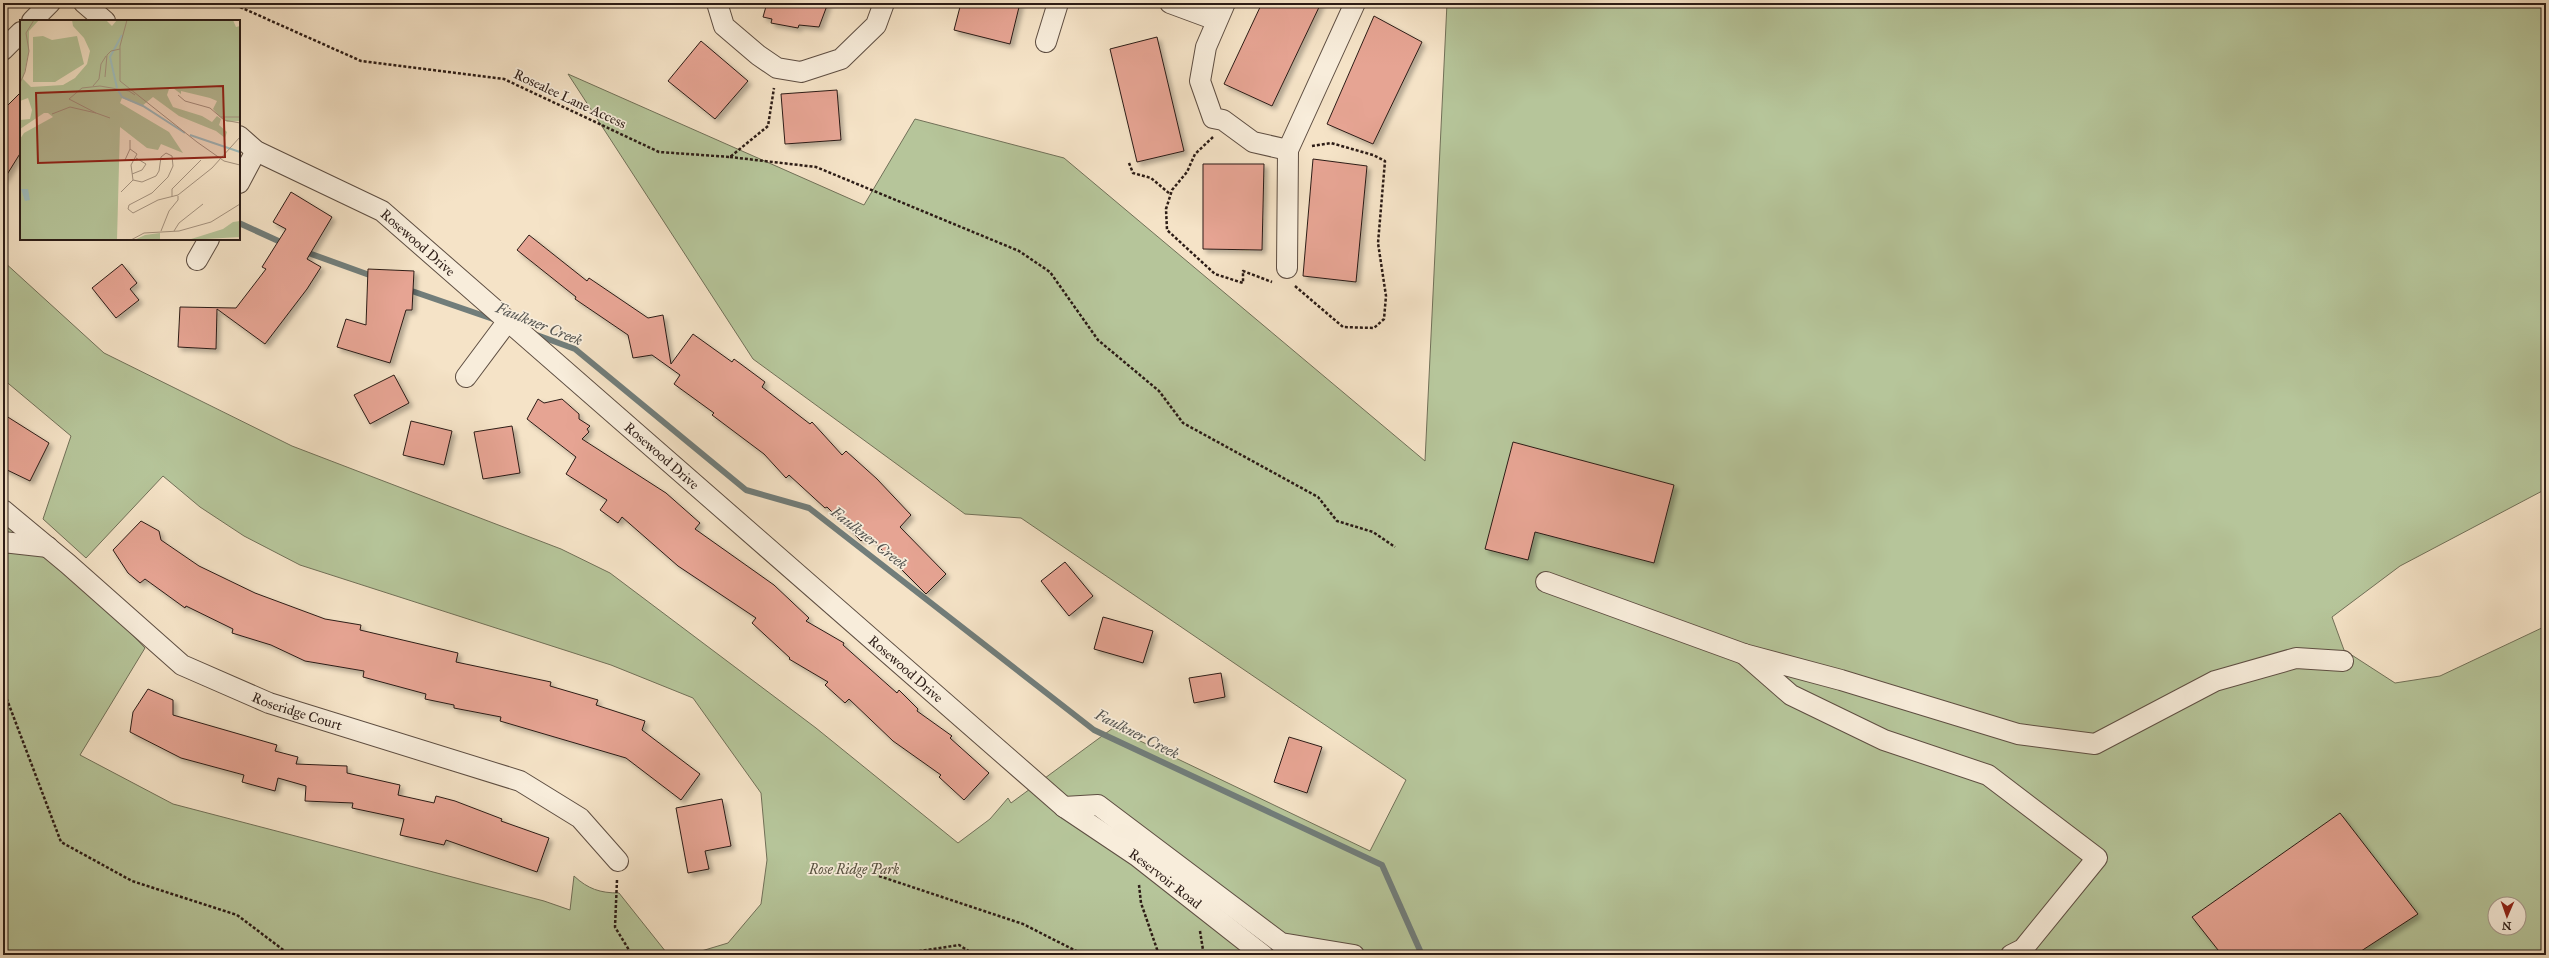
<svg xmlns="http://www.w3.org/2000/svg" width="2549" height="958" font-family="'IM FELL Great Primer',serif">
	<style>
		.green { fill: #b6c59a; stroke: #717058; fill-rule: evenodd }
		.lines { fill: none; stroke-linecap: round; stroke-linejoin: round }
		.stream { stroke: #717d7a; stroke-width: 6 }
		.building { fill: #e6a493; stroke: #2c1c16; filter: url(#shadow) }
		.minor-casing { stroke: #5e4e42; stroke-width: 22 }
		.path { stroke: #2c1c16; stroke-width: 2.5; stroke-dasharray: 3 2; stroke-linecap: butt }
		.minor { stroke: #f8eddb; stroke-width: 20 }
		.labels { text-anchor: middle; dominant-baseline: central; stroke-width: 3.5; stroke-linejoin: round; paint-order: stroke }
		.street-label { font-size: 14px; fill: #2c1c16; stroke: #f8eddb }
		.park-label { font-size: 14px; font-style: italic; fill: #554f3e; stroke: #f8eddb }
		.water-label { font-size: 15px; font-style: italic; fill: #545450; stroke: #f8eddb }
		.inset-river { fill: none; stroke: #9fbdbd; stroke-width: 2 }
		.inset-road { fill: none; stroke: #a59380; stroke-width: 1 }
		.view { fill: #8f2418; fill-opacity: 0.15; stroke: #8f2418; stroke-width: 2 }
		.inset-edge { fill: none; stroke: #2c1c16; stroke-width: 2 }
	</style>
	<defs>
		<filter id="shadow"><feDropShadow dx="3.5" dy="3.5" stdDeviation="2" flood-color="#0004"/></filter>
	</defs>
	<rect width="100%" height="100%" fill="#f5e3c7"/>
	<filter id="stains"><feTurbulence type="fractalNoise" baseFrequency=".005" numOctaves="4"/><feColorMatrix values="0 0 0 0 .2 0 0 0 0 .09 0 0 0 0 .02 0 0 0 .5 -.17"/></filter>
	<radialGradient id="worn" r=".72"><stop offset=".6" stop-color="#630" stop-opacity="0"/><stop offset="1" stop-color="#630" stop-opacity=".3"/></radialGradient>
	<path class="green" d="M1447,3H2546V489L2400,566L2332,617L2344,650L2395,683L2440,676L2546,626V955H688L728,943L761,904L767,860L761,793L693,698L611,665L300,565L244,536L200,507L163,476L86,558L43,519L71,436L3,379V261L104,353L292,446L561,549L610,573L816,728L958,843L990,819L1008,798L1011,803L1113,728L1370,851L1406,780L1021,518L965,514L753,359L568,74L864,205L915,119L1064,158L1425,461ZM2495,904H2519V928H2495Z
		M3,511L48,547L145,648L80,755L173,804L544,901L570,910L574,876C588,889 600,893 619,893L666,952L672,955H3Z"/>
	<g class="lines">
		<path class="stream" d="M239,223L285,244
			M303,251L375,277
			M406,289L496,320
			M534,334L575,349L746,490L809,508L1094,730L1382,865L1422,955"/>
	</g>
	<path class="building" d="M767,3H828L819,27L799,25L798,28L771,23L772,19L763,17Z
		M961,3H1020L1010,44L954,30Z
		M1262,3H1321L1272,106L1224,84Z
		M1374,16L1422,42L1373,144L1327,124Z
		M1157,37L1184,151L1137,162L1110,49Z
		M701,41L748,81L715,119L668,81Z
		M837,90L841,140L785,144L781,94Z
		M21,92V152L3,181V110Z
		M1313,159L1367,166L1356,282L1303,276Z
		M1203,164H1264L1262,250L1203,249Z
		M291,192L332,217L307,259L321,267L307,289L265,344L217,309L216,349L178,347L180,307L236,308L266,269L262,267L286,229L273,222Z
		M529,235L587,281L589,278L648,318L663,315L671,364L693,334L732,362L734,359L765,382L762,387L810,424L812,422L842,455L846,451L877,479L911,515L900,527L946,574L926,594L867,535L861,541L827,507L825,508L789,475L786,478L764,454L712,415L714,413L674,384L680,375L652,355L633,358L628,335L575,299L576,297L517,250Z
		M122,264L137,283L130,289L139,300L116,318L92,288Z
		M368,269L414,271L412,310H406L390,363L337,347L346,319L366,325Z
		M394,375L409,403L370,424L354,395Z
		M538,399L544,403L562,399L579,414V419L590,426L587,429L589,432L582,439L666,493L700,523L695,529L774,585L809,618L806,621L844,643L843,645L897,693L899,690L918,709L917,711L952,736L950,738L989,773L964,800L939,777L941,775L893,741L849,699L845,703L825,685L828,682L789,659L790,658L752,623L756,618L678,566L622,517L618,523L600,510L607,500L566,474L576,457L527,419Z
		M3,414L49,443L30,481L3,468Z
		M411,421L452,431L444,465L403,455Z
		M512,426L520,473L483,479L474,432Z
		M1513,442L1674,485L1654,563L1535,532L1528,560L1485,549Z
		M141,521L159,531L161,540L199,566L255,593L325,619L361,625L360,630L458,653L456,662L551,682L550,686L598,700L596,705L645,721L642,730L700,774L681,800L626,758L500,721L501,717L454,708V705L425,699L426,694L363,677L364,671L305,661L271,645L232,633L233,629L186,606L185,608L145,579L140,583L128,573L113,550Z
		M1065,562L1093,596L1069,616L1041,581Z
		M1103,617L1153,631L1143,663L1094,649Z
		M1221,673L1225,697L1194,703L1189,678Z
		M148,689L173,700V715L277,745L275,751L298,757L296,764L347,766V773L400,785L398,795L434,803L436,796L455,801L502,819L501,821L549,838L537,872L446,840L444,845L400,835L404,819L352,808L353,803L305,801L306,786L278,778L275,791L242,782L244,775L181,758L130,732L133,712Z
		M1289,737L1322,747L1307,793L1274,782Z
		M722,799L731,846L705,851L709,869L688,873L676,808Z
		M2340,813L2418,914L2355,955H2222L2192,917Z"/>
	<g class="lines">
		<defs>
			<g id="minor">
				<path d="M84,3L105,21"/>
				<path d="M717,3L724,26L758,55L777,68L801,72L841,59L876,25L884,3"/>
				<path d="M1170,3L1216,20"/>
				<path d="M1225,3L1206,47L1200,81L1213,118L1223,120L1253,142L1288,150"/>
				<path d="M32,21L50,3"/>
				<path d="M1046,42L1058,3"/>
				<path d="M3,50L21,32"/>
				<path id="s1" d="M239,136L256,151L382,211L1064,807L1137,856L1263,955"/>
				<path d="M239,183L256,151"/>
				<path d="M197,260L209,239"/>
				<path d="M1287,268L1288,150L1355,3"/>
				<path d="M466,377L507,322"/>
				<path id="s2" d="M3,510L68,564L182,665L269,703L520,781L580,818L618,861"/>
				<path d="M3,542L48,547"/>
				<path d="M1546,582L1744,654"/>
				<path d="M1064,807L1098,805L1281,943L1354,955"/>
				<path d="M2011,955L2023,949L2097,858L1988,775L1884,740L1791,695L1744,654L1841,680L2018,734L2095,744L2215,681L2296,658L2343,661"/>
			</g>
		</defs>
		<use href="#minor" class="minor-casing"/>
		<path class="path" d="M231,3L361,61L504,79L659,152L730,157L768,126L774,88
			M1213,137L1195,154L1187,172L1172,190L1166,209L1167,230L1215,274L1243,283V271L1272,282
			M730,157L816,167L1019,251L1050,272L1098,340L1159,391L1183,423L1318,497L1337,521L1373,532L1395,547
			M1129,163L1133,173L1151,178L1170,194
			M1295,286L1343,327L1374,328L1384,319L1386,296L1378,243L1385,161L1373,155L1331,143L1312,146
			M3,689L61,842L132,881L237,915L290,955
			M879,876L1023,924L1084,955
			M617,880L615,927L632,955
			M1139,885L1141,903L1159,955
			M1200,931L1203,950L1208,955
			M894,955L959,945L975,955"/>
		<use href="#minor" class="minor"/>
	</g>
	<g class="labels">
		<g class="street-label">
			<text transform="translate(570 99) rotate(25)">Rosealee Lane Access</text>
			<text stroke="none"><textPath href="#s1" startOffset="210">Rosewood Drive</textPath></text>
			<text stroke="none"><textPath href="#s1" startOffset="534">Rosewood Drive</textPath></text>
			<text stroke="none"><textPath href="#s1" startOffset="858">Rosewood Drive</textPath></text>
			<text stroke="none"><textPath href="#s2" startOffset="361">Roseridge Court</textPath></text>
			<text stroke="none"><textPath href="#s1" startOffset="1192">Reservoir Road</textPath></text>
		</g>
		<g class="park-label">
			<text x="854" y="869">Rose Ridge Park</text>
		</g>
		<g class="water-label">
			<text transform="translate(539 324) rotate(22)">Faulkner Creek</text>
			<text transform="translate(869 538) rotate(38)">Faulkner Creek</text>
			<text transform="translate(1137 734) rotate(27)">Faulkner Creek</text>
		</g>
	</g>
	<g transform="translate(20 20)">
		<rect width="220" height="220" fill="#f5e3c7"/>
		<path d="M0,0H19L9,11V31L3,59L11,67L43,65L55,58L67,44L70,31L64,18L53,6L52,0H86L92,6L97,0H213L216,7L220,6V101L207,102L200,97L193,89L197,81L190,78L161,71V74L153,68L149,69L147,75L153,87L182,96L192,102L197,96L201,99L199,105L207,112L205,118L196,111L159,96L133,77L122,86L102,78L100,83L149,112L163,133L141,124L138,130L127,128L100,107L97,220H0V119L4,113L33,97L28,93H24L0,109V100L10,99L12,90L8,78L0,81ZM23,16L32,20L57,16L64,44L35,62H13V17ZM220,201V217L168,220L203,209L213,202ZM140,213V220H114L125,215Z" fill="#b6c59a"/>
		<path d="M1,169H8L10,180L5,181Z" fill="#9fbdbd"/>
		<path class="inset-river" d="M97,68L90,37L102,15M98,70L102,77L123,86L165,113M170,115L220,132"/>
		<path class="inset-road" d="M107,0L100,26V61L177,122L204,141L220,145M85,57L87,35L91,31L100,29M0,63L5,52L9,31L6,13L14,0M73,66L79,59L81,44L86,36M158,75L165,81L190,88L204,100L220,103M76,93L90,98M32,94L50,87L76,93L49,79L62,68L80,66L109,71L115,75M201,97H220M105,140L110,129V120M112,154L122,150L126,144L116,138M113,160L122,162L136,156L139,151L141,137L146,133L152,136L153,146L148,157L132,173L109,185L108,189L113,193L138,180L158,175L192,148L220,117M101,172L113,160L111,145L117,134L110,129M152,177V169L181,140M141,211L149,191L158,180V176M154,211L159,203L183,184M111,220L124,213L159,211L191,202L220,184"/>
		<path class="view" d="M203,66L205,137L18,143L16,73Z"/>
		<rect width="220" height="220" class="inset-edge"/>
	</g>
	<rect width="2549" height="958" fill="none" stroke="#f5e3c7" stroke-width="16"/>
	<rect x="4" y="4" width="2541" height="950" fill="none" stroke="#2c1c16" stroke-width="2"/>
	<rect x="8" y="8" width="2533" height="942" fill="none" stroke="#2c1c16"/>
	<g transform="translate(2507 916) rotate(182)"><circle r="19" fill="#f8eddb" stroke="#a6998c"/>
	<path d="M0-3L7 15L0 10L-7 15Z" fill="#8f2418"/>
	<text y="-6" font-size="11" font-weight="bold" text-anchor="middle" fill="#2c1c16">N</text>
	</g>
	<rect width="100%" height="100%" filter="url(#stains)"/>
	<rect width="100%" height="100%" fill="url(#worn)"/>
</svg>
